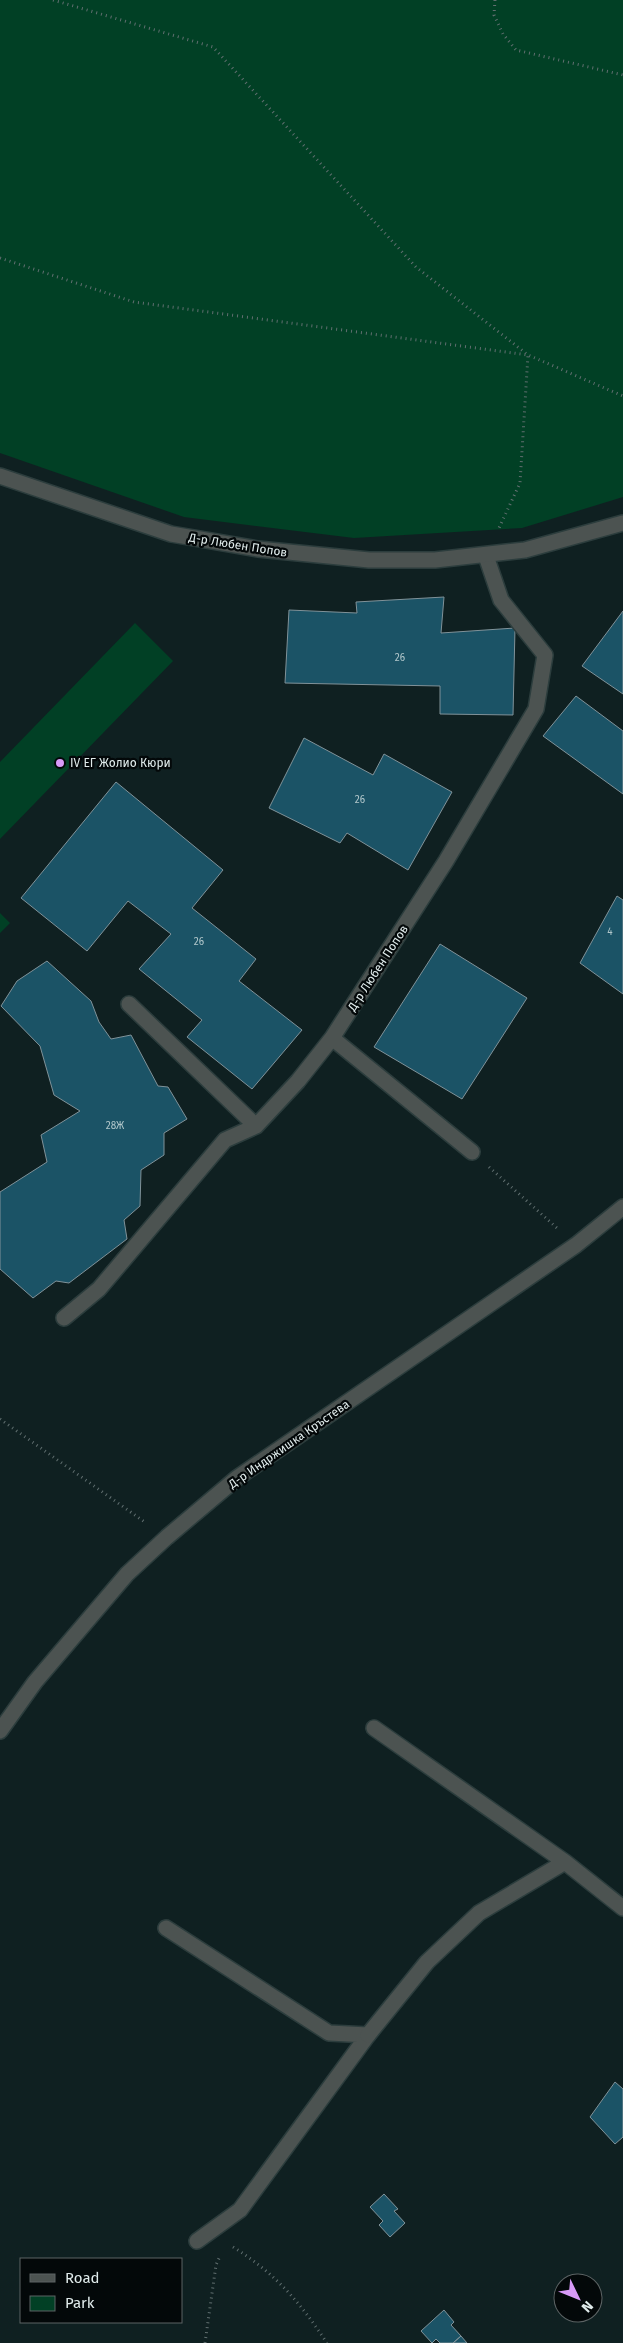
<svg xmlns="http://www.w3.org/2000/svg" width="623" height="2343" font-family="'Fira Sans',sans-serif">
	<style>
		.green { fill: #014025 }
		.building { fill: #1b5366; stroke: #809299 }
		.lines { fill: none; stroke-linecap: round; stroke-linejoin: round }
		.lane-casing { stroke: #2c3d3d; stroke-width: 18 }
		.street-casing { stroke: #2c3d3d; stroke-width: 18 }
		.path { stroke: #616f70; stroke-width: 3; stroke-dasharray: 1 4; stroke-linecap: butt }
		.lane { stroke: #4c5351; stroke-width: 15 }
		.street { stroke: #4c5351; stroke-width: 15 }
		.poi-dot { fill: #d89bf8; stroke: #030809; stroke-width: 2 }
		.labels { text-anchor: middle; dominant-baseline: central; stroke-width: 4.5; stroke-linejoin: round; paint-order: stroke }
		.number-label { font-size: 10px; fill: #b0c6ca }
		.street-label { font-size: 12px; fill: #e1ecec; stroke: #030809 }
		.poi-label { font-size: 12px; fill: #e1ecec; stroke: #030809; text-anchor: start }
	</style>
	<rect width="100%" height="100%" fill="#0f2021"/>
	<path class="green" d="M0,0H623V497L522,528L354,538L184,517L0,453Z
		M135,623L173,661L0,839V762Z
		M0,913L10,923L0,933Z"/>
	<path class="building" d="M444,597L441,633L515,628L513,715L440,714V686L285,683L289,610L357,613L356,602Z
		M623,611V694L582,666Z
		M576,696L623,731V794L543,736Z
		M304,738L373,775L384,754L452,792L408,870L347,833L340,843L269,808Z
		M116,782L223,870L192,908L256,959L239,981L302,1030L252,1089L187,1037L202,1020L139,969L171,934L128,901L87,951L21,898Z
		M617,896L623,900V994L580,963Z
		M440,944L527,998L462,1099L374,1047Z
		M47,961L91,1001L99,1022L111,1039L131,1035L158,1086L168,1087L187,1119L164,1133V1155L141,1170L140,1206L124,1220L127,1239L69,1283L56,1281L33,1298L0,1269V1192L47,1162L41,1135L80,1111L54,1095L40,1046L1,1006L17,981Z
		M615,2082L623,2089V2137L615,2144L590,2117Z
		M384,2194L398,2209L394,2211L405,2223L390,2237L379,2225L383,2221L370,2207Z
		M444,2310L454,2322L451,2325L461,2336L453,2343H440L436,2339L432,2343L421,2331Z
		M461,2336L467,2343H453Z"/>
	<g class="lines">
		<defs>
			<path id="lane" d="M129,1004L256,1126
				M332,1038L472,1152
				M64,1318L99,1289L225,1140L256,1126L298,1081L332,1038L446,861L536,709L545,655L501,600L486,556
				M166,1928L329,2033L368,2035
				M197,2241L240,2210L368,2035"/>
			<path id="street" d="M0,476L171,534L258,549L369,560H435L525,550L623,523
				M374,1728L565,1862L623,1908
				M0,1731L35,1682L127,1574L167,1537L237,1478L576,1245L623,1207
				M368,2035L427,1962L479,1913L565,1862"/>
		</defs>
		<use href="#lane" class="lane-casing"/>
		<use href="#street" class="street-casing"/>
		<path class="path" d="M53,0L213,47L416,267L528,355L623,396
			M495,0L494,15L503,34L516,50L623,75
			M0,258L134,302L528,355L520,483L499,528
			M489,1167L557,1228
			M0,1419L146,1523
			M233,2247C276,2274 299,2301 327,2343
			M205,2343L216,2265L220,2256"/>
		<use href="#lane" class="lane"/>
		<use href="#street" class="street"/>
	</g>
	<circle class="poi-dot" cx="60" cy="763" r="5"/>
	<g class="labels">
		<g class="number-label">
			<text x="400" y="658">26</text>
			<text x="360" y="800">26</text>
			<text x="610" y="932">4</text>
			<text x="199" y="942">26</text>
			<text x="115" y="1126">28Ж</text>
		</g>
		<g class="street-label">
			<text transform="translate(238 545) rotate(9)">Д-р Любен Попов</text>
			<text transform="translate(378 968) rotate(-57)">Д-р Любен Попов</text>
			<text transform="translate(289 1444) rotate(-35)">Д-р Индржишка Кръстева</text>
		</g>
		<g class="poi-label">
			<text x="70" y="763">IV ЕГ Жолио Кюри</text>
		</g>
	</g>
	<rect x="20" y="2258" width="162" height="65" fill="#030809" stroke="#5c6364"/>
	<rect x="30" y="2274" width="25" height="8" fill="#4c5351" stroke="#5c6364"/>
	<text x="65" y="2283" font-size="15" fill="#e1ecec">Road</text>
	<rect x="30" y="2296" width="25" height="15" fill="#014025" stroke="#5c6364"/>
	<text x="65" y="2308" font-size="15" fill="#e1ecec">Park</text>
	<g transform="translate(578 2298) rotate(133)"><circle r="24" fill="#030809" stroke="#5c6364"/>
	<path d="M0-4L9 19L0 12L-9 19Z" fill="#d89bf8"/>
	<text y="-8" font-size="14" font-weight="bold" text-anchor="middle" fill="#e1ecec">N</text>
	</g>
</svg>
